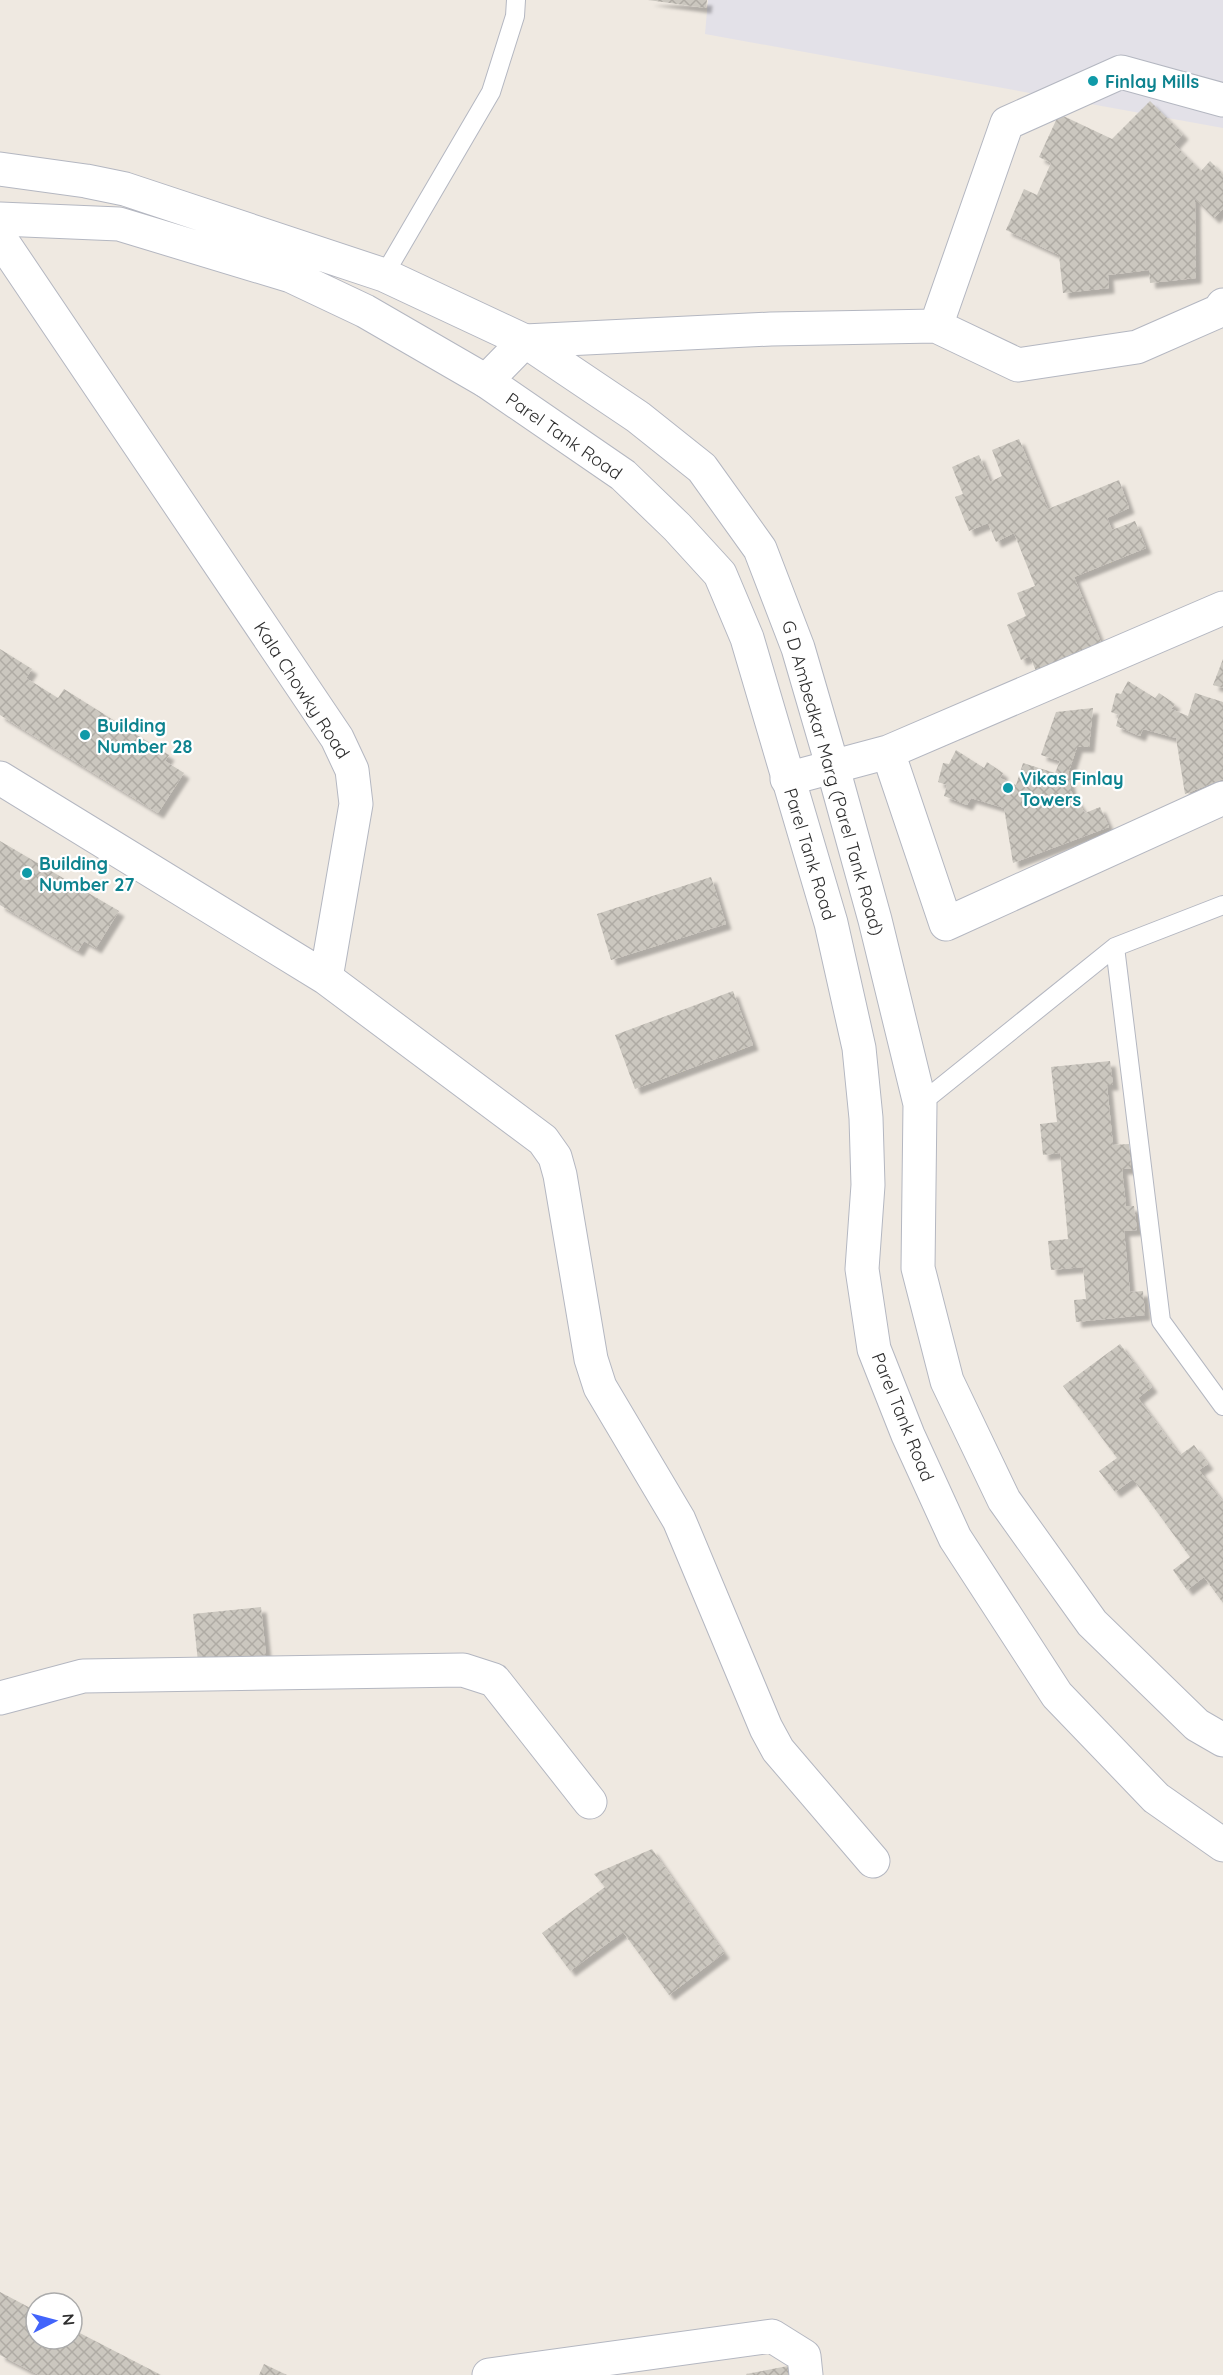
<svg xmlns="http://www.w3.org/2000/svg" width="1223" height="2375" font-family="Quicksand,sans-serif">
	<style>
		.industrial { fill: #e3e1e8 }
		.building { fill: url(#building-cross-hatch); filter: url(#shadow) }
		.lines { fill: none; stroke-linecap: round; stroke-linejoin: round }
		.service-casing { stroke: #b4b7c1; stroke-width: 20 }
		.minor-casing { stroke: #b4b7c1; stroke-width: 35 }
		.tertiary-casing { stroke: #b4b7c1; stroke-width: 35 }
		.service { stroke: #fff; stroke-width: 18 }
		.minor { stroke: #fff; stroke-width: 33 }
		.tertiary { stroke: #fff; stroke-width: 33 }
		.culture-dot { fill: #0f9aa8; stroke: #fff; stroke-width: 2 }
		.labels { text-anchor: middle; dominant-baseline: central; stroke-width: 4.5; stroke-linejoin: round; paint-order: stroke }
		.culture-label { font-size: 18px; font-weight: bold; fill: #0d838f; stroke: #fff; text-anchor: start }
		.street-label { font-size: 18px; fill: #2e2e2e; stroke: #fff }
	</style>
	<defs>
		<pattern id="building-cross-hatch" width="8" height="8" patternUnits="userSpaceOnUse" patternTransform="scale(1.5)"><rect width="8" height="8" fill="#cbc7bf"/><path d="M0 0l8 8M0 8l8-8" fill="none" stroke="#afaba4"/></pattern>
		<filter id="shadow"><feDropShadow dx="5.5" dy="5.5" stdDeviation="1.5" flood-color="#0004"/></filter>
	</defs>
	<rect width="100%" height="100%" fill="#efe9e1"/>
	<path class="industrial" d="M708,0H1223V128L705,34Z"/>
	<path class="building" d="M648,0H707L706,8Z
		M1150,101L1183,134L1174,144L1201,171L1210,161L1223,174V209L1214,218L1195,199L1196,278L1150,283L1149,270L1108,275L1109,288L1063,293L1059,255L1006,230L1024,189L1037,195L1051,163L1039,157L1059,114L1112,139Z
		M1019,439L1048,509L1119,480L1129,508L1107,518L1112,530L1135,521L1146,548L1074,577L1105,652L1039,679L1030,656L1021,660L1007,625L1026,616L1017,593L1035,586L1014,533L996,542L988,523L969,531L955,497L963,494L952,467L979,455L990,482L1002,476L992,450Z
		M0,649L32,669L26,678L58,698L64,689L169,755L165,761L184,773L158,813L0,715Z
		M1223,659V688L1213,685Z
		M1128,681L1155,698L1159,693L1175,704L1171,709L1188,716L1195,693L1223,702V779L1185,794L1176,738L1143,729L1140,736L1116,726L1119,715L1111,712L1116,693L1121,694Z
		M1093,708L1089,747H1077L1068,774L1071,791L1085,813L1100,807L1109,827L1013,863L1004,808L971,798L967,805L944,796L947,785L938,782L943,763L949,764L956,750L984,768L987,762L1003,773L1000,778L1016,785L1023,763L1055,773L1060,761L1041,755L1056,712Z
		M0,841L119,911L96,948L84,941L78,951L0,905Z
		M711,877L726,924L611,960L597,914Z
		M733,991L753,1045L635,1089L615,1035Z
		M1110,1061L1113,1085H1107L1113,1145L1129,1144L1131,1169H1122L1126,1206H1134L1137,1230L1124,1231L1130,1292L1143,1291L1145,1315L1076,1322L1074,1300L1086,1299L1083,1267L1051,1270L1048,1241L1068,1239L1060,1153L1043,1155L1040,1124L1057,1122L1051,1067Z
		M1120,1344L1152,1387L1138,1398L1180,1455L1194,1445L1208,1464L1199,1470L1223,1502V1603L1204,1577L1187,1590L1173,1570L1190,1557L1133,1479L1115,1492L1099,1471L1117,1458L1063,1386Z
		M261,1607L266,1655L198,1662L193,1614Z
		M652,1849L724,1953L669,1995L623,1932L570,1971L542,1933L605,1887L594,1874Z
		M0,2292L36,2311V2339H72V2329L161,2375H39L0,2355Z
		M264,2364L287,2375H259Z
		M788,2366L789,2375H747L746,2374Z"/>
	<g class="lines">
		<defs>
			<path id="service" d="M384,275L491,92L515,16L516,0
				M1115,947L1161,1321L1223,1406
				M920,1104L1115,947L1223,905"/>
			<path id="minor" d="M0,238L337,738L352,770L356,804L326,978
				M936,326L1007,123L1121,72L1223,100
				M486,381L525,341L771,329L936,326L1018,365L1137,347L1219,311L1223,305
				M888,752L946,924L1223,798
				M0,778L326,978L543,1140L555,1157L560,1175L591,1359L600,1387L679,1520L766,1728L778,1750L873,1861
				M787,779L888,752L1223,608
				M0,1698L83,1676L463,1670L494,1680L590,1802
				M489,2375L772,2336L804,2356L806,2375"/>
			<path id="tertiary" d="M0,169L86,181L125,189L384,275L525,341L638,417L702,468L760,549L798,648L833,768L875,920L920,1104L918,1268L947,1381L1004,1500L1092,1623L1197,1725L1223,1740
				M0,219L119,224L291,276L365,311L486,381L623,475L677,527L720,574L747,638L831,923L859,1048L866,1118L868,1185L862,1269L874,1349L908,1435L955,1538L1057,1695L1156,1798L1223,1845"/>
		</defs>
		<use href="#service" class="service-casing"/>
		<use href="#minor" class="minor-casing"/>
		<use href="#tertiary" class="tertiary-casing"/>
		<use href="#service" class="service"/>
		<use href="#minor" class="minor"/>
		<use href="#tertiary" class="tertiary"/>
	</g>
	<g class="culture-dot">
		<circle cx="1093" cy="81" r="6"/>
		<circle cx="85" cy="735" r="6"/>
		<circle cx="1008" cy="788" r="6"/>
		<circle cx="27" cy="873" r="6"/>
	</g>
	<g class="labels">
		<g class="culture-label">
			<text x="1105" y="81">Finlay Mills</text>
			<text x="97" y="725">Building<tspan x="97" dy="21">Number 28</tspan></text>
			<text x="1020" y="778">Vikas Finlay<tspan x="1020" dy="21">Towers</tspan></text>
			<text x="39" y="863">Building<tspan x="39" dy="21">Number 27</tspan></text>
		</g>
		<g class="street-label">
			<text transform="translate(564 436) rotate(35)">Parel Tank Road</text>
			<text transform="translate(302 690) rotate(57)">Kala Chowky Road</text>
			<text transform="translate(833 778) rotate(74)">G D Ambedkar Marg (Parel Tank Road)</text>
			<text transform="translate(810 854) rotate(73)">Parel Tank Road</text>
			<text transform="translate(903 1417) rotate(68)">Parel Tank Road</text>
		</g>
	</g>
	<g transform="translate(54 2321) rotate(84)"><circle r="28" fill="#ffffff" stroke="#ababab" stroke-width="1.5"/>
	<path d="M0-4.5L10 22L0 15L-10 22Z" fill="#4264fb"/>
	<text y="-9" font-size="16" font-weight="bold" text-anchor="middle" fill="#2e2e2e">N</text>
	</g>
</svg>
